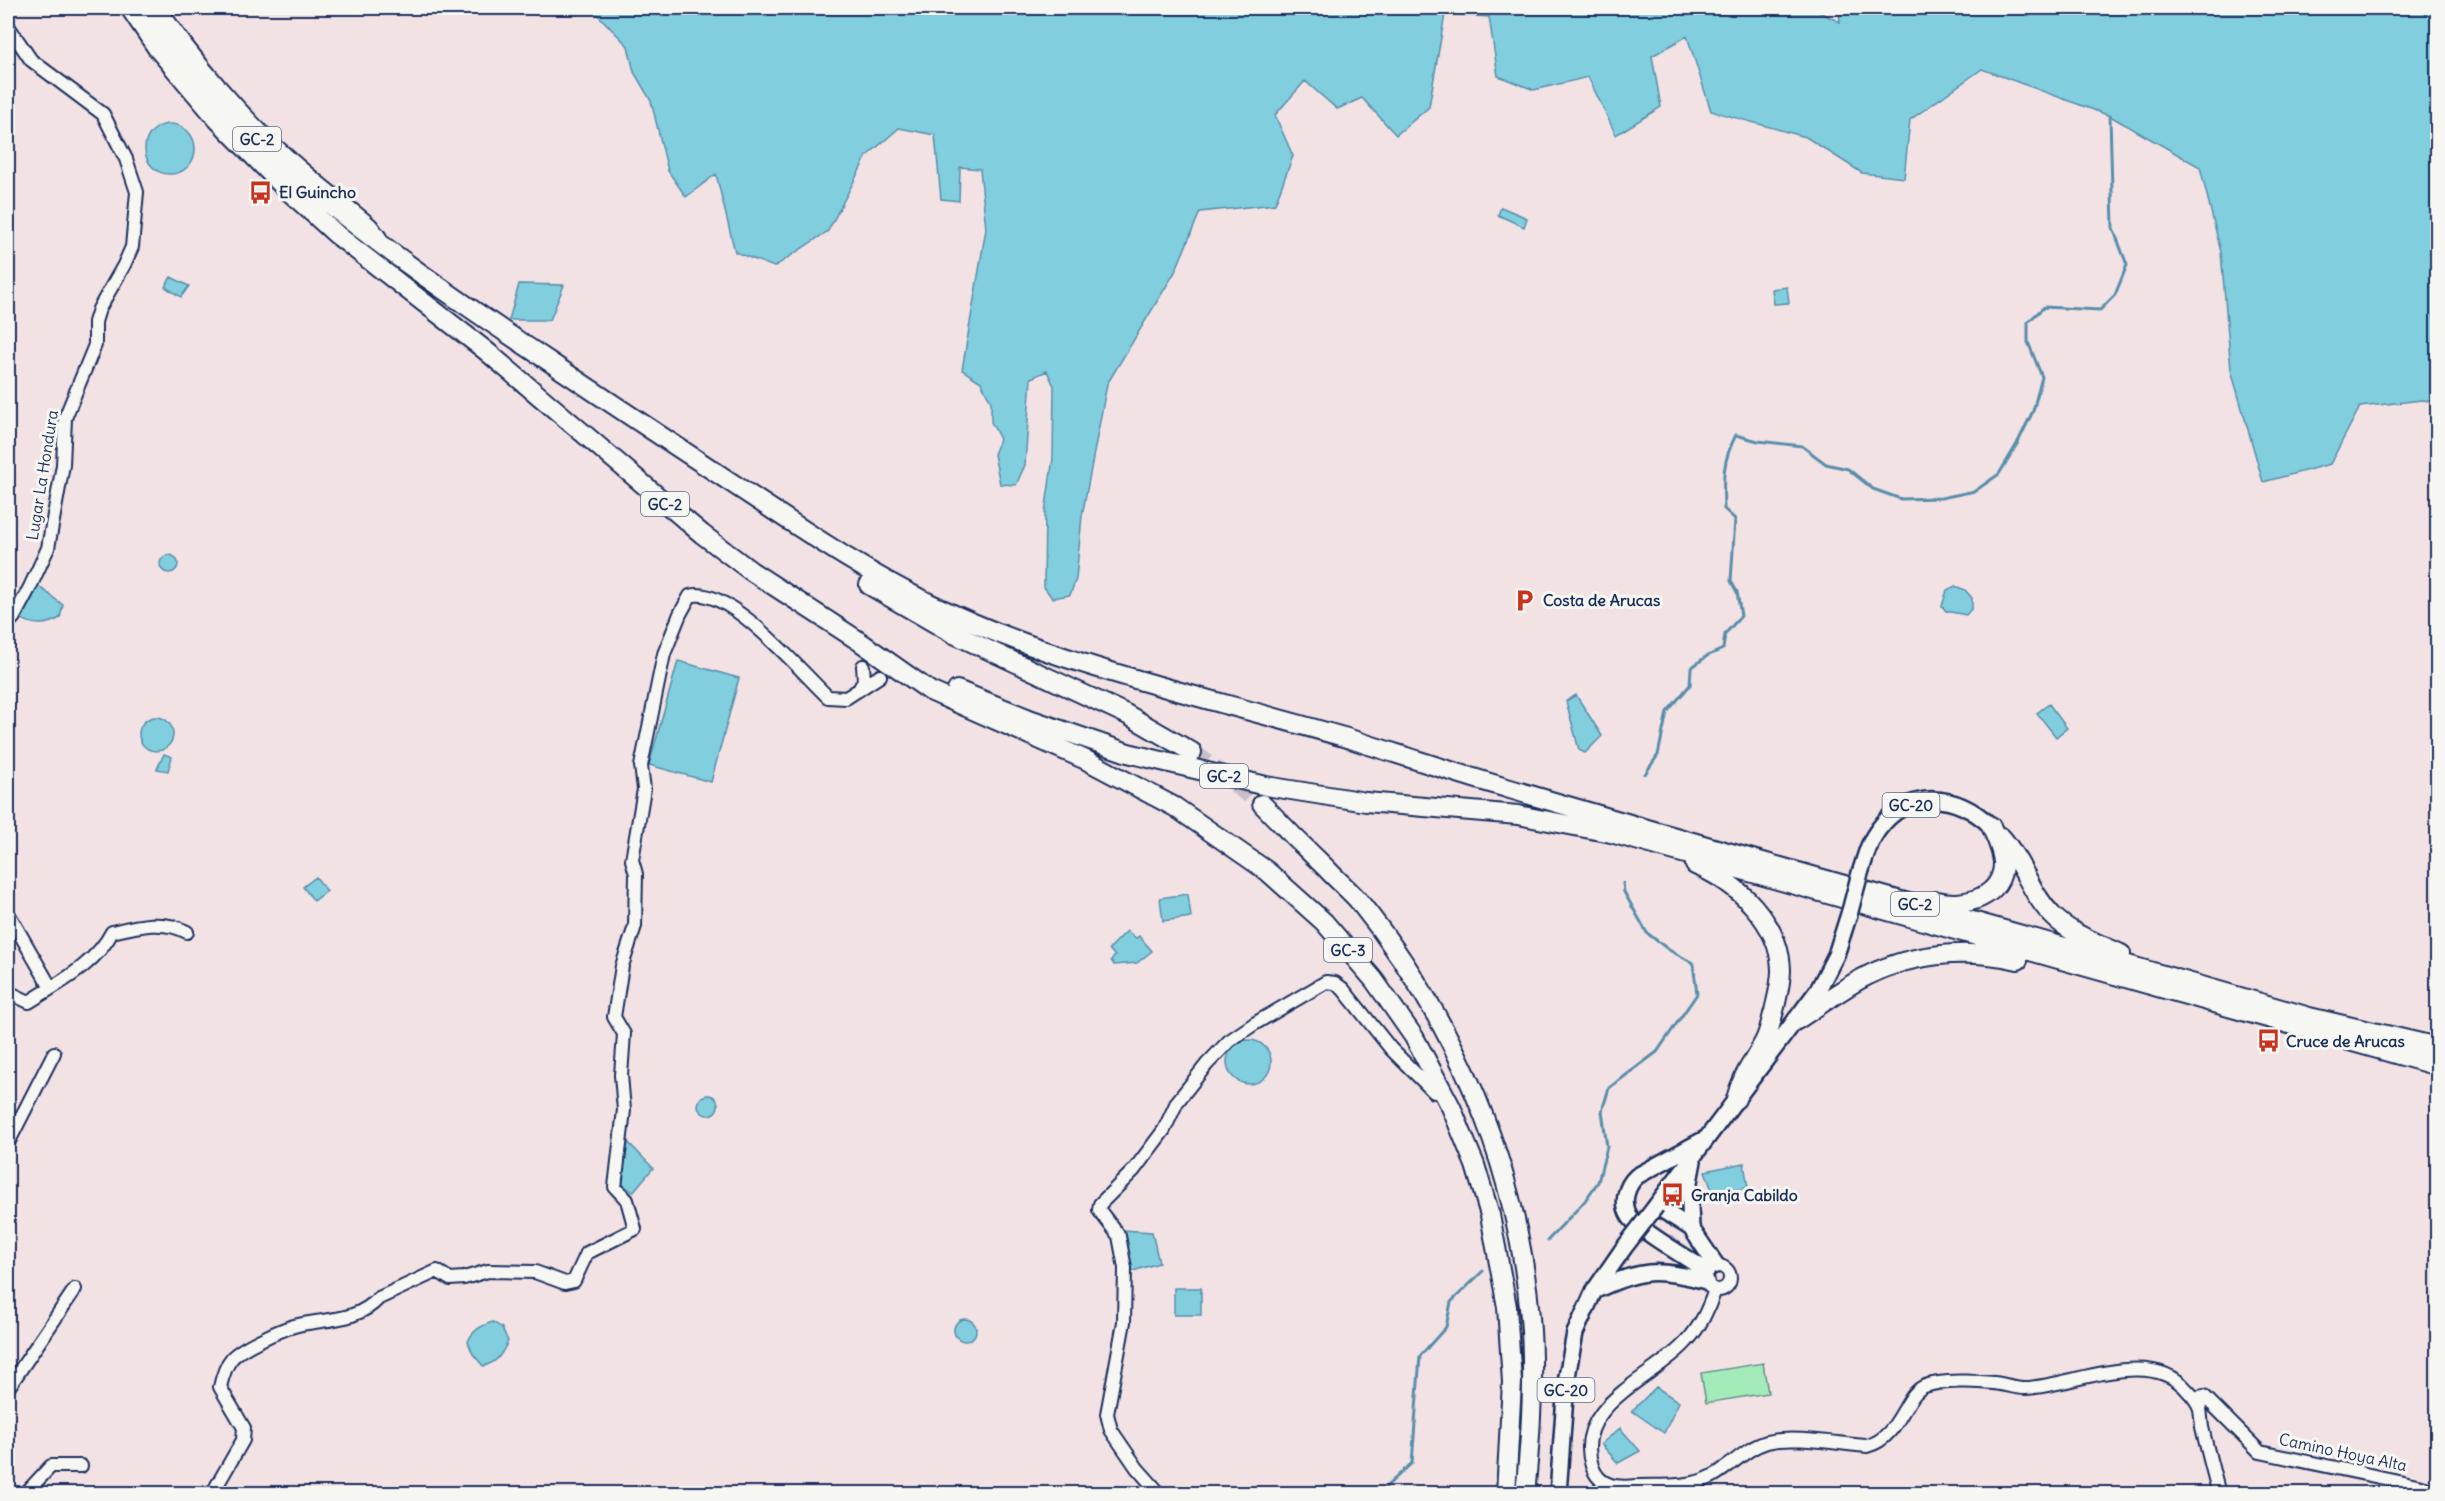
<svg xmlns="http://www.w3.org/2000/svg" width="2445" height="1501" font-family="Delius,sans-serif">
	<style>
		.green { fill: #a3ebb9; stroke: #5f8d8c; stroke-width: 1.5 }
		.water { fill: #81cedf; stroke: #588eab; stroke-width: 1.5 }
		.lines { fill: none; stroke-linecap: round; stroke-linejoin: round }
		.stream { stroke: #588eab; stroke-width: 3 }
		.highway-tunnel { stroke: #c8bec9; stroke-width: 18; stroke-dasharray: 18 9; stroke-linecap: butt }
		.minor-casing { stroke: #1b2f5e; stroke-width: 16 }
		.major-casing { stroke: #1b2f5e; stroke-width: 20 }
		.highway-casing { stroke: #1b2f5e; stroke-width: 22 }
		.minor { stroke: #f6f6f2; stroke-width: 12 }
		.major { stroke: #f6f6f2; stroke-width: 15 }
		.highway { stroke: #f6f6f2; stroke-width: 18 }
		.major-bridge-casing { stroke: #1b2f5e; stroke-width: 20; stroke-linecap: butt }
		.major-bridge { stroke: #f6f6f2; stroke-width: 15 }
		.labels { text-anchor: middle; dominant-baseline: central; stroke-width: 6; stroke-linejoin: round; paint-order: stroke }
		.shield { fill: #f6f6f2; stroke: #5d6b8a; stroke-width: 1.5 }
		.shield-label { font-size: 15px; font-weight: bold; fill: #1b2f5e }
		.poi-label { font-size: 16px; font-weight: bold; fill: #1b2f5e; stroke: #f6f6f2; text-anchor: start }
		.street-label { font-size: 16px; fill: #1b2f5e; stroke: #f6f6f2 }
	</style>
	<rect width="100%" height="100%" fill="#f3e2e4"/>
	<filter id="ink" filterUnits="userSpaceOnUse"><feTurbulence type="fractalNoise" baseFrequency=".0167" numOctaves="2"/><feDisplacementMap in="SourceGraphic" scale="12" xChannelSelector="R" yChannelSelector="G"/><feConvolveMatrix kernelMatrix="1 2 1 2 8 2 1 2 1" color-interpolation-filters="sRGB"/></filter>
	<g filter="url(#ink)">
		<path class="green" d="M1763,1363L1768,1393L1706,1403L1701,1373Z"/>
		<path class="water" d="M591,8H1819V12L1840,22L1839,8H2437V402L2422,400L2360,407L2330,464L2263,482L2231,370L2221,252L2200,167L2110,116L1982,69L1910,120L1904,178L1862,173L1806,137L1711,111L1687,36L1652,56L1661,107L1616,135L1588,77L1534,90L1498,76L1489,17L1445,14L1429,107L1396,135L1362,98L1337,109L1305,81L1275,115L1293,156L1275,204L1200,212L1175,272L1107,384L1082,516L1076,579L1070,595L1052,598L1044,587L1045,513L1053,458L1054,386L1047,371L1031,378L1025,465L1016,485L1000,484L994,454L1000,439L991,422V402L981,382L962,370L986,229L980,169L960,167L959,201L941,199L935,135L899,128L867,156L828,231L774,267L735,252L716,174L686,197L668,171L651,101L634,72L628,46Z
			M145 149a25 25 0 1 1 50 0a25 25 0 1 1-50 0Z
			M1501,207L1527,218L1524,227L1498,215Z
			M171,277L189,286L181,297L165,287Z
			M519,284L564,285L550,320H509Z
			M1787,287L1789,303L1774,304L1772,289Z
			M160 564a9 9 0 1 1 18 0a9 9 0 1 1-18 0Z
			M37,585L63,605L60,618C46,626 32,626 19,617Z
			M1955,586L1965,590L1972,598V608L1966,615L1946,611L1942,606L1947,590Z
			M678,661L739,678L711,782L649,765Z
			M1576,695L1602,736L1585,753L1579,750L1566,701Z
			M2049,704L2067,728L2056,737L2037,713Z
			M139 734a17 17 0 1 1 34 0a17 17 0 1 1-34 0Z
			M164,754L172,757L168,771L157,769Z
			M316,877L327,891L314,901L303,887Z
			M1188,894L1191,917L1163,921L1160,898Z
			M1127,931L1136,938L1139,936L1152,951L1137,963L1114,965L1111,960L1115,956L1109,949Z
			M1227 1062a22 22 0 1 1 44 0a22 22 0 1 1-44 0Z
			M698 1105a10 10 0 1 1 20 0a10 10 0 1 1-20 0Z
			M628,1142L653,1168L633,1192L621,1183Z
			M1744,1163L1748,1188L1713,1193L1705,1171Z
			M1123,1230L1152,1232L1159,1263L1130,1272Z
			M1174,1288H1201V1315H1174Z
			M954 1330a11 11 0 1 1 22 0a11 11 0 1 1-22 0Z
			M493,1322L502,1328L508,1341C502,1354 497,1363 483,1366L473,1354L468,1342C472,1330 482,1325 493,1322Z
			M1656,1387L1679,1402L1664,1433L1632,1411Z
			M1620,1428L1640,1451L1618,1463L1601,1444Z"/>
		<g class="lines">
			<path class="stream" d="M1645,774L1658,755L1667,712L1690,685L1691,668L1707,656L1723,649L1725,634L1741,616L1737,592L1731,581L1735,519L1724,509C1723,479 1722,461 1736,435L1758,441L1802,446L1826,464L1848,469L1873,489L1901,499L1941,498L1975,491L1999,474L2017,444L2033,411L2042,377L2028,342V322L2044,307L2100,310L2115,295L2127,265L2113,228L2110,116
				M1548,1240L1584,1202L1598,1182L1607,1147L1602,1111L1609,1088L1657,1052L1697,994L1693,963L1669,950L1647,933L1624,892L1623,883
				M1378,1494L1412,1463L1420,1356L1446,1327L1451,1302L1483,1271"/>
			<path class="highway-tunnel" d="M1192,752L1262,804"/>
			<defs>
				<path id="minor" d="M160,8C194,59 243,116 289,157C315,181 344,202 371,225L380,237
					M8,26L31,60L103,114L126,159L137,192L132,247L124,265L99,309L95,322V345L65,418L63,465L48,548L30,587L14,617L8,623
					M859,690L864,680L863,666
					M8,913L51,988
					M8,992L29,1002C60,982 95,965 112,932C137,926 164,919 187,932
					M8,1143L54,1053
					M1706 1278a12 12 0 1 1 24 0a12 12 0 1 1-24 0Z
					M1715,1290C1708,1309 1701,1326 1687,1341C1654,1379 1572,1404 1592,1466C1599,1487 1617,1488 1636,1486C1660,1485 1692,1488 1713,1476C1731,1466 1746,1448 1767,1442C1792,1435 1839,1444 1867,1446C1900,1438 1904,1394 1925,1386C1941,1380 1977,1381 1994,1383C2004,1384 2015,1388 2026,1388C2073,1386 2151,1346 2187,1390C2192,1395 2198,1402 2200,1409C2201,1414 2201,1421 2202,1427C2207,1449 2213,1471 2219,1494
					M8,1388L75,1289
					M2194,1398L2204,1396L2260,1452L2422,1486L2433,1494
					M25,1494L51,1466H81
					M212,1494L243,1440L244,1428L220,1387C222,1378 226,1365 232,1358C242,1347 280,1330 294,1326C324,1318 356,1323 379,1298L437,1271L450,1279L464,1278L488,1271L535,1272L565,1283L574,1281L587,1253L635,1229L627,1200L615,1187L624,1110L621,1075L624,1034L614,1017L622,966L635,926L636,874L632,860L644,789L641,766L664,654L680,614L690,596C728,584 801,672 828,697L846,698L880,676
					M1160,1494L1137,1468L1111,1430L1107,1414L1124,1322L1125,1268L1119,1236L1099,1210L1100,1204L1134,1170L1164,1130L1177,1102L1207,1064L1229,1041L1254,1024L1326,982L1335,983L1343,989L1391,1049L1434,1092"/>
				<path id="major" d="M1860,873C1865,859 1868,843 1878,830C1909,788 1956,793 1991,826
					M1703,1140L1637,1176C1626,1186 1621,1203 1630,1217C1640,1231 1691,1260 1707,1271
					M1691,1228L1689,1182L1693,1161
					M1716,1265L1691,1228L1656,1206L1818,990L1836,955L1850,911
					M1594,1291C1640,1269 1657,1268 1706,1281
					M1558,1494L1566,1382L1575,1333L1594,1291L1623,1249"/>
				<path id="highway" d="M130,8L157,48L218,120L282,185L337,235L485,350L702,534L751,571L859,641L930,691L1086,760L1175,807L1267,871L1324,922L1374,980L1414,1037L1451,1107L1475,1165L1490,1215L1507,1307L1512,1382L1506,1494
					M146,8C169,41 194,74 222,104C314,203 434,285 547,360C612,404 676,446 741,489C802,529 863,571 929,603C1061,667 1207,697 1347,738C1401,755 1455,773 1510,789C1776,868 2043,939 2309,1017L2438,1047
					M869,585L952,633L1126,714L1192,752
					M957,690L1032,720L1128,753L1266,786L1366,802L1518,815L1611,833L2438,1066
					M1262,804C1283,826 1304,847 1326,868C1336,879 1348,889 1358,900C1455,1021 1517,1162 1530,1317C1535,1375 1531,1436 1525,1494
					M2001,837C2022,860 2030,893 2052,915C2070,934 2098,943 2121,954
					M1695,865C1737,882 1780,923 1781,970C1781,984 1777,998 1774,1011C1771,1021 1769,1033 1764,1042C1753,1063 1742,1075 1736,1099
					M1937,901C1965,908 2004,897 2003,862C2002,849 1996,838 1991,826
					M1797,1020C1817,1007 1838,992 1859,980C1907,953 1965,948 2018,960"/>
			</defs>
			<use href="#minor" class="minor-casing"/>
			<use href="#major" class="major-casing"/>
			<use href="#highway" class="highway-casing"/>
			<use href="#minor" class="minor"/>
			<use href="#major" class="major"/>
			<use href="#highway" class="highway"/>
			<defs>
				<path id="major-bridge" d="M1850,911L1860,873
					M1623,1249L1656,1206"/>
			</defs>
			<use href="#major-bridge" class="major-bridge-casing"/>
			<use href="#major-bridge" class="major-bridge"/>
		</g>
	</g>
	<defs>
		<symbol id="bus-bare" viewBox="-9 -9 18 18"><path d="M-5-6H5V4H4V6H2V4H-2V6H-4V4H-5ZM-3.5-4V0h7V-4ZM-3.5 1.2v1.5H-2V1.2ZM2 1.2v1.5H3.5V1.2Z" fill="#c8321e" stroke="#f6f6f2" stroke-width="2.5" paint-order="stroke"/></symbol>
		<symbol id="parking-bare" viewBox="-9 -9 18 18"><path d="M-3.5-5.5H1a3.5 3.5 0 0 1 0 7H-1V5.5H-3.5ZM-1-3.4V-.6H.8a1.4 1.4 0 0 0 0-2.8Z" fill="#c8321e" stroke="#f6f6f2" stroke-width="2.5" paint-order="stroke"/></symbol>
	</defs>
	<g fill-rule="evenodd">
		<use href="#bus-bare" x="244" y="176" width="33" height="33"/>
		<use href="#parking-bare" x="1508" y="584" width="33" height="33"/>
		<use href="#bus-bare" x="2252" y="1024" width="33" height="33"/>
		<use href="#bus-bare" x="1656" y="1178" width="33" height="33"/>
	</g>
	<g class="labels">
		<g class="shield">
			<rect x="233" y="127" width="48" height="24" rx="4.5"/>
			<rect x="641" y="492" width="48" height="24" rx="4.5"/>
			<rect x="1200" y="764" width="48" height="24" rx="4.5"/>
			<rect x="1882.5" y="793" width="57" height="24" rx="4.5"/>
			<rect x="1891" y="892" width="48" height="24" rx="4.5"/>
			<rect x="1324" y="938" width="48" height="24" rx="4.5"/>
			<rect x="1537.5" y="1378" width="57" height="24" rx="4.5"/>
		</g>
		<g class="shield-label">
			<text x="257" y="139">GC-2</text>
			<text x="665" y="504">GC-2</text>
			<text x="1224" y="776">GC-2</text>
			<text x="1911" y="805">GC-20</text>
			<text x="1915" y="904">GC-2</text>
			<text x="1348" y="950">GC-3</text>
			<text x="1566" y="1390">GC-20</text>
		</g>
		<g class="poi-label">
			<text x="279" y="192">El Guincho</text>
			<text x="1543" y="600">Costa de Arucas</text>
			<text x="2286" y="1041">Cruce de Arucas</text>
			<text x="1691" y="1195">Granja Cabildo</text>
		</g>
		<g class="street-label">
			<text transform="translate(42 475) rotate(-81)">Lugar La Hondura</text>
			<text transform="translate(2343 1452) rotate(12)">Camino Hoya Alta</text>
		</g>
	</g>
	<rect width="2445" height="1501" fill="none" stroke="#f6f6f2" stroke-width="30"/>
	<rect x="15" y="15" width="2415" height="1471" fill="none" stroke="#1b2f5e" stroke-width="2" filter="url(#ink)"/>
</svg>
